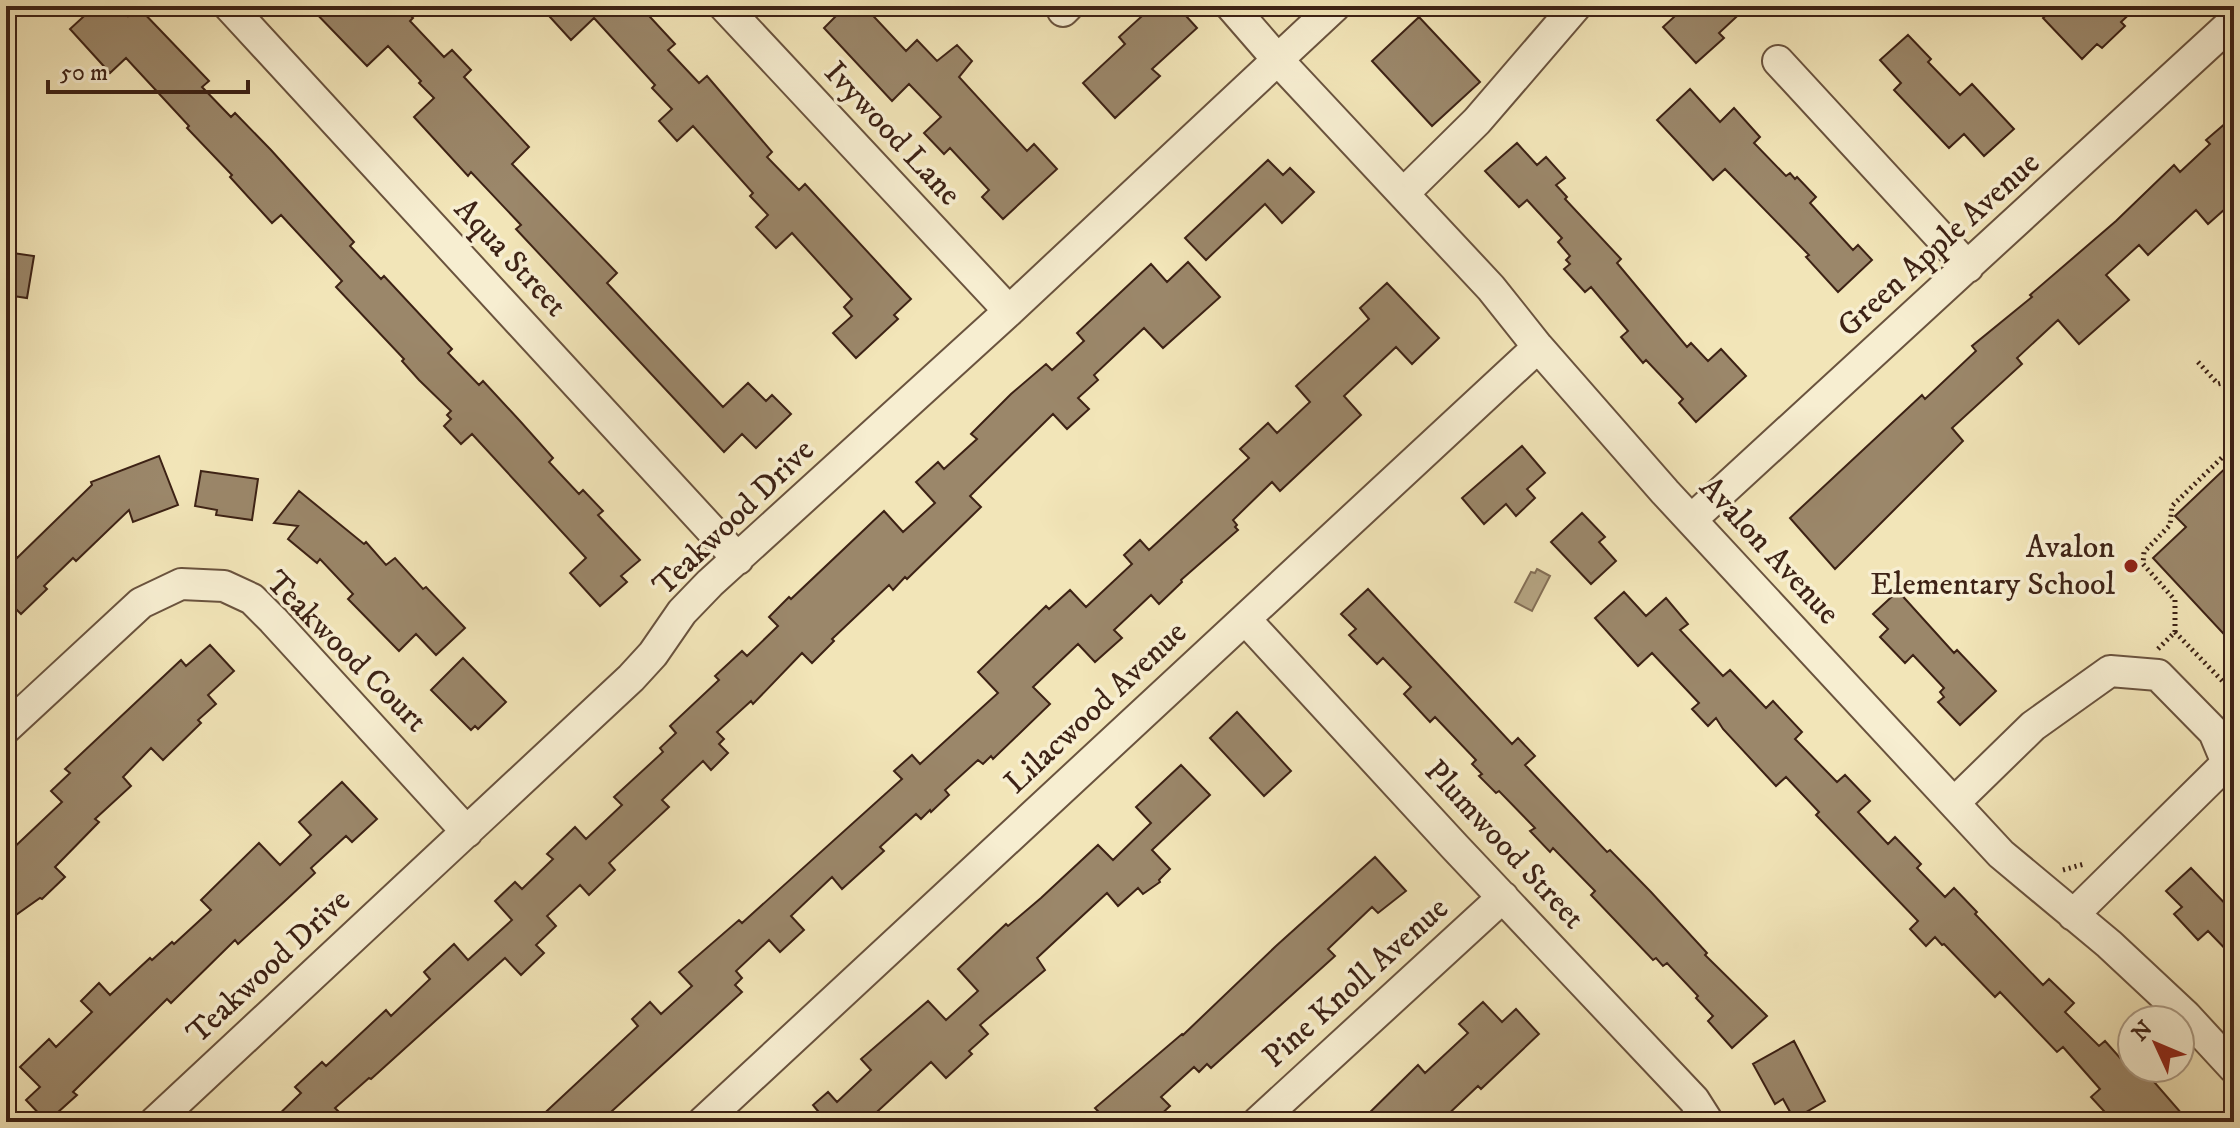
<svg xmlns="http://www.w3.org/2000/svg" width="2240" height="1128" font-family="'IM FELL DW Pica',serif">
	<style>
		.water { fill: #b4a381; stroke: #846f56; stroke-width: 2 }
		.building { fill: #9b876a; stroke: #3d2215; stroke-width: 2 }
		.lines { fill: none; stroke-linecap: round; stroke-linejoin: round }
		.minor-casing { stroke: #6a533e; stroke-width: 34 }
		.path { stroke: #3d2215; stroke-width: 5; stroke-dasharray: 2 4; stroke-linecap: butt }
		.minor { stroke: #f7eed1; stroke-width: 30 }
		.poi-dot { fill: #8f2418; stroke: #f7eed1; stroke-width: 3 }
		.labels { text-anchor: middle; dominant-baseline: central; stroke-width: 7; stroke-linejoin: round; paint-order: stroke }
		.street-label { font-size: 32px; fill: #3d2215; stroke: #f7eed1 }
		.poi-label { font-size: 32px; fill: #3d2215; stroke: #f7eed1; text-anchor: end }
	</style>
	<rect width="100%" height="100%" fill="#f2e5b8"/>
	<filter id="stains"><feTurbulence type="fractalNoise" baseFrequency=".0025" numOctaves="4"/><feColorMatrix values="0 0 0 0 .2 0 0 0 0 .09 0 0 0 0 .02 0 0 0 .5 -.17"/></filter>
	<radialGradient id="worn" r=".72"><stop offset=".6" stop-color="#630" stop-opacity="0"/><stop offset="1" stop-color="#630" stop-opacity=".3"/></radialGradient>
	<path class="water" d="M1537,569L1550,576L1532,611L1515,602L1531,572L1535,573Z"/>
	<path class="building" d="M95,6H119L128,16L138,7L209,81L202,87L231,117L235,113L271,150L354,242L350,246L381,279L384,276L452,349L448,353L479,385L483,381L520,421L553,458L549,462L579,494L583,490L603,511L598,515L640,560L621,576L627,582L600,606L570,573L586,558L472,434L461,444L444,426L451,419L447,415L451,411L419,380L402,361L404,359L336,287L342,281L281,215L272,223L230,177L232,175L187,128L189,126L126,58L110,73L70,29Z
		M309,6H401L413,18L410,21L444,57L452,50L471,70L464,77L529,147L512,164L617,273L607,283L723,407L748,383L766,401L772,395L791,414L756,448L742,434L724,452L516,229L521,225L471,172L468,176L414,117L434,98L419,83L421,81L388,46L367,66Z
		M562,6H640L675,44L668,50L699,83L707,76L772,152L767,157L799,190L805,184L911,299L894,315L898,319L856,358L833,333L852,316L844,307L852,299L792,233L776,248L756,227L768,215L750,196L753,193L693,126L677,141L659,121L672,109L652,88L655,85L594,18L571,40L550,17Z
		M846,6H864L906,51L917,40L937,61L957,45L972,61L959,77L1027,151L1034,144L1057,169L1003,219L982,197L989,190L950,148L944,154L924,133L941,117L909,84L892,101L824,28Z
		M1153,6H1177L1197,28L1152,69L1160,76L1115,118L1083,83L1125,44L1119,37Z
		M1686,6H1748L1719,33L1724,38L1696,63L1663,27Z
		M2056,6H2138L2121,22L2125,26L2102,48L2097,44L2082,59L2043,18Z
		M1419,17L1480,82L1432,126L1372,61Z
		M1908,35L1931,59L1928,62L1960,95L1972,84L2014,129L1984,156L1964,134L1949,148L1894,90L1901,83L1880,60Z
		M1690,89L1720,122L1734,108L1760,137L1754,143L1786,176L1790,173L1795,179L1797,177L1816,197L1810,203L1853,250L1858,245L1872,260L1838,292L1806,257L1809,255L1725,169L1713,180L1657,120Z
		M2234,116V201L2208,224L2196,210L2148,255L2139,245L2106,275L2129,300L2079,344L2058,320L2017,358L2022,364L1952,428L1963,441L1835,569L1790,518L1922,395L1925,399L1976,351L1972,346L2032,297L2030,295L2116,221L2174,165L2180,172L2210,144L2206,140Z
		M1517,143L1537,165L1546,157L1565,178L1556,185L1567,197L1565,199L1621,259L1617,263L1687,347L1691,343L1708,361L1721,349L1746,376L1696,422L1679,403L1683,399L1646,360L1643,363L1621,337L1628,331L1591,287L1585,292L1564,269L1570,264L1566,260L1570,256L1558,242L1562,238L1527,200L1519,207L1485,171Z
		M1268,160L1283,175L1290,168L1314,192L1282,223L1265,204L1206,260L1185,238Z
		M6,252L34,256L27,298L6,295Z
		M1188,262L1220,297L1163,348L1144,328L1094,375L1098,380L1078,398L1089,409L1067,429L1053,414L970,496L981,507L907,579L905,577L893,590L889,585L832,639L834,641L812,663L802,653L753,704L751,701L717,732L724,739L719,744L728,753L711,770L703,761L662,800L669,807L609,863L615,870L589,895L580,885L547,916L556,926L536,945L544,953L521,975L505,958L371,1079L369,1078L335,1108L338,1111L326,1122H271L301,1093L295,1087L322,1062L326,1066L386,1010L391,1016L430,979L424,972L454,944L468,960L512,920L495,901L515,882L522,889L553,859L547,854L575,827L586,839L622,805L614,797L663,752L660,748L676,733L670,726L719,680L715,676L742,651L747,656L778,626L769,617L789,597L791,599L884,511L903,532L935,503L916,482L938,462L944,469L977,439L971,434L1011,394L1046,364L1052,370L1084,341L1077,333L1151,264L1167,282Z
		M1387,283L1439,338L1412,364L1396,347L1344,396L1361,415L1280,491L1272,482L1233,520L1237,525L1235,527L1238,530L1181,580L1182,582L1159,604L1151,595L1114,630L1122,638L1095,662L1078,644L1033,687L1050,704L993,759L991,756L983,764L978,760L945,790L949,795L931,812L930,810L921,819L916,814L880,847L884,851L842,889L832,877L791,916L804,930L780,952L769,940L736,971L742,978L735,985L742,992L600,1122H535L638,1026L632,1019L650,1002L661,1014L692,986L679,972L739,920L742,923L902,779L894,771L912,755L920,764L998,693L978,672L1046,606L1049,609L1070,590L1086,607L1132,564L1124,555L1140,540L1149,550L1249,458L1240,449L1268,423L1277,433L1310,402L1296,386L1369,319L1360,308Z
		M1522,446L1545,473L1527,489L1535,498L1516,516L1506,504L1484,524L1462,498Z
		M159,456L178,505L133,522L129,510L76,561L73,558L44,586L47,589L21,614L6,599V546L17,558L92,485L91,482Z
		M2234,460V645L2153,558L2186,527L2175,516Z
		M201,471L258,479L252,520L216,515L217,510L195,506Z
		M299,491L364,544L366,542L386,565L395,558L423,589L426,587L465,628L436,655L416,634L399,651L348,599L353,594L320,559L317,563L288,539L298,526L274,523Z
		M1582,513L1605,537L1599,542L1616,561L1591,584L1551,542Z
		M1368,589L1512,744L1518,738L1535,756L1525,765L1607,852L1610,850L1651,892L1707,953L1705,955L1767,1016L1732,1048L1708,1021L1713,1016L1696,998L1698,996L1667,963L1663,966L1656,958L1653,960L1591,895L1595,891L1553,848L1550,852L1530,831L1535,828L1499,791L1496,793L1479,776L1482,774L1472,764L1476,760L1435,717L1430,722L1404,694L1411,687L1383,658L1377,664L1349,635L1356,629L1341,614Z
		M1898,591L1954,653L1957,650L1996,691L1960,725L1938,702L1944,697L1940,692L1944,688L1913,655L1905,663L1880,637L1888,629L1873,614Z
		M1624,592L1646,616L1666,598L1688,624L1680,630L1723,676L1730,670L1766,708L1773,701L1802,732L1795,739L1837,782L1845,775L1870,801L1858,812L1888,844L1895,837L1921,864L1917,868L1945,897L1954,888L1977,912L1975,914L2043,985L2049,979L2074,1003L2065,1012L2099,1046L2105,1041L2121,1059L2128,1052L2132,1057V1068H2142L2189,1122H2114L2091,1097L2100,1089L2063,1047L2057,1052L2000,992L1995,997L1944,944L1942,945L1935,937L1926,946L1910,929L1918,921L1816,815L1819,812L1786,777L1776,786L1723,729L1716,718L1708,726L1692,709L1699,703L1652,653L1638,666L1595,618Z
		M210,645L234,671L208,695L216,704L198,720L201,723L163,760L151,748L123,777L131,786L95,819L99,822L55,867L65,877L42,899L40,898L6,922V855L62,802L51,791L70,773L65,769L181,660L186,666Z
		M463,658L506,702L478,729L475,726L471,730L431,690Z
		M1237,712L1291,771L1264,796L1210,738Z
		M1181,765L1210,795L1152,850L1170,869L1159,880L1160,882L1143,894L1138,888L1118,906L1107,893L1037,958L1045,970L980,1025L988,1034L969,1051L972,1054L946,1078L931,1062L866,1122H816L822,1116L813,1105L828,1092L837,1102L871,1070L861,1059L928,1001L946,1020L978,991L958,969L1006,924L1008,926L1041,898L1098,845L1113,860L1151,823L1136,807Z
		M342,782L377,819L352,842L346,836L311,868L315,873L286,900L238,944L235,940L171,1003L167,999L73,1092L77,1095L47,1122L26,1100L40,1087L20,1067L49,1039L56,1047L92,1012L81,1001L99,983L110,995L150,958L152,960L172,942L174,944L211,910L201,900L259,843L280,865L311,835L299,822Z
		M1375,857L1406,891L1378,913L1372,907L1328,949L1335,956L1211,1068L1207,1064L1199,1072L1194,1067L1161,1097L1170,1106L1153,1122H1108L1095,1108L1182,1034L1183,1035L1276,946Z
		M2191,868L2234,913V958L2208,931L2198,940L2174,914L2182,907L2166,891Z
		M1483,1002L1502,1022L1516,1009L1539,1034L1481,1089L1478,1086L1440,1122H1360L1418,1065L1425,1073L1468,1033L1459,1024Z
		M1794,1041L1825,1101L1794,1119L1783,1099L1775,1104L1753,1064Z"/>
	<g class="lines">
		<defs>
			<path id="minor" d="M229,6L738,559
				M724,6L1009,311
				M1231,6L1277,59L1491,288L1538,347L1665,492L2001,854L2109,944L2186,1016L2234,1068
				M1063,11L1068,6
				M1778,61L1968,267
				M1404,193L1477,121L1576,6
				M1691,520L2234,21
				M1245,619L1455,847L1694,1100L1708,1122
				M6,728L141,603L181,584L224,586L252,599L273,620L467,832
				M1954,803L2033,726L2110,671L2158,675L2214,732L2227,763L2073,915
				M155,1122L631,678L653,654L682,612L710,583L1009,311L1335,6
				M703,1122L1538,347
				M1258,1122L1503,897"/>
		</defs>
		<use href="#minor" class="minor-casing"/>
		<path class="path" d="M2198,362L2218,384L2226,382L2234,390
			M2175,632L2234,693
			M2158,649L2175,632V600L2143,564L2144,552L2170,525L2172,506L2234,446
			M2063,870L2084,864"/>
		<use href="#minor" class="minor"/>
	</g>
	<circle class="poi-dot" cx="2131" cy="566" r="8"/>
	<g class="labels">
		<g class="street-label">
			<text transform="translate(892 134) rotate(47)">Ivywood Lane</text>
			<text transform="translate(1939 245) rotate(-42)">Green Apple Avenue</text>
			<text transform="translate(510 258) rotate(47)">Aqua Street</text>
			<text transform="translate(734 518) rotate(-44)">Teakwood Drive</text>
			<text transform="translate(1769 551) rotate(47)">Avalon Avenue</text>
			<text transform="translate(346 652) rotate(45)">Teakwood Court</text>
			<text transform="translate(1096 708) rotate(-43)">Lilacwood Avenue</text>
			<text transform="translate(1504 845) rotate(47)">Plumwood Street</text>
			<text transform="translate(269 967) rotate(-43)">Teakwood Drive</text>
			<text transform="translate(1356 983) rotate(-42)">Pine Knoll Avenue</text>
		</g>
		<g class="poi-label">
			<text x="2115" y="548">Avalon<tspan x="2115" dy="37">Elementary School</tspan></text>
		</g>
	</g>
	<rect width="2240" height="1128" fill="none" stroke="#f2e5b8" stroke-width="32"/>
	<rect x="8" y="8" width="2224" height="1112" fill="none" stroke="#3d2215" stroke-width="4"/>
	<rect x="16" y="16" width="2208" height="1096" fill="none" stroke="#3d2215" stroke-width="2"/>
	<g transform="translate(2156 1044) rotate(314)"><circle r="38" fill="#f7eed1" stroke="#ad9c86" stroke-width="2"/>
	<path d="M0-6L14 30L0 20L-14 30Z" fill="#8f2418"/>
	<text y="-12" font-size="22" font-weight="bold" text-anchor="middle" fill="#3d2215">N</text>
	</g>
	<path d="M48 80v12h200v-12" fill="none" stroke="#3d2215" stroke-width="4"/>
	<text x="60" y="80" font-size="24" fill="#3d2215" stroke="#f7eed1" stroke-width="6" paint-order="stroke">50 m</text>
	<rect width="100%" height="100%" filter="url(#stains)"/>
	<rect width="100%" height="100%" fill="url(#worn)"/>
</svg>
